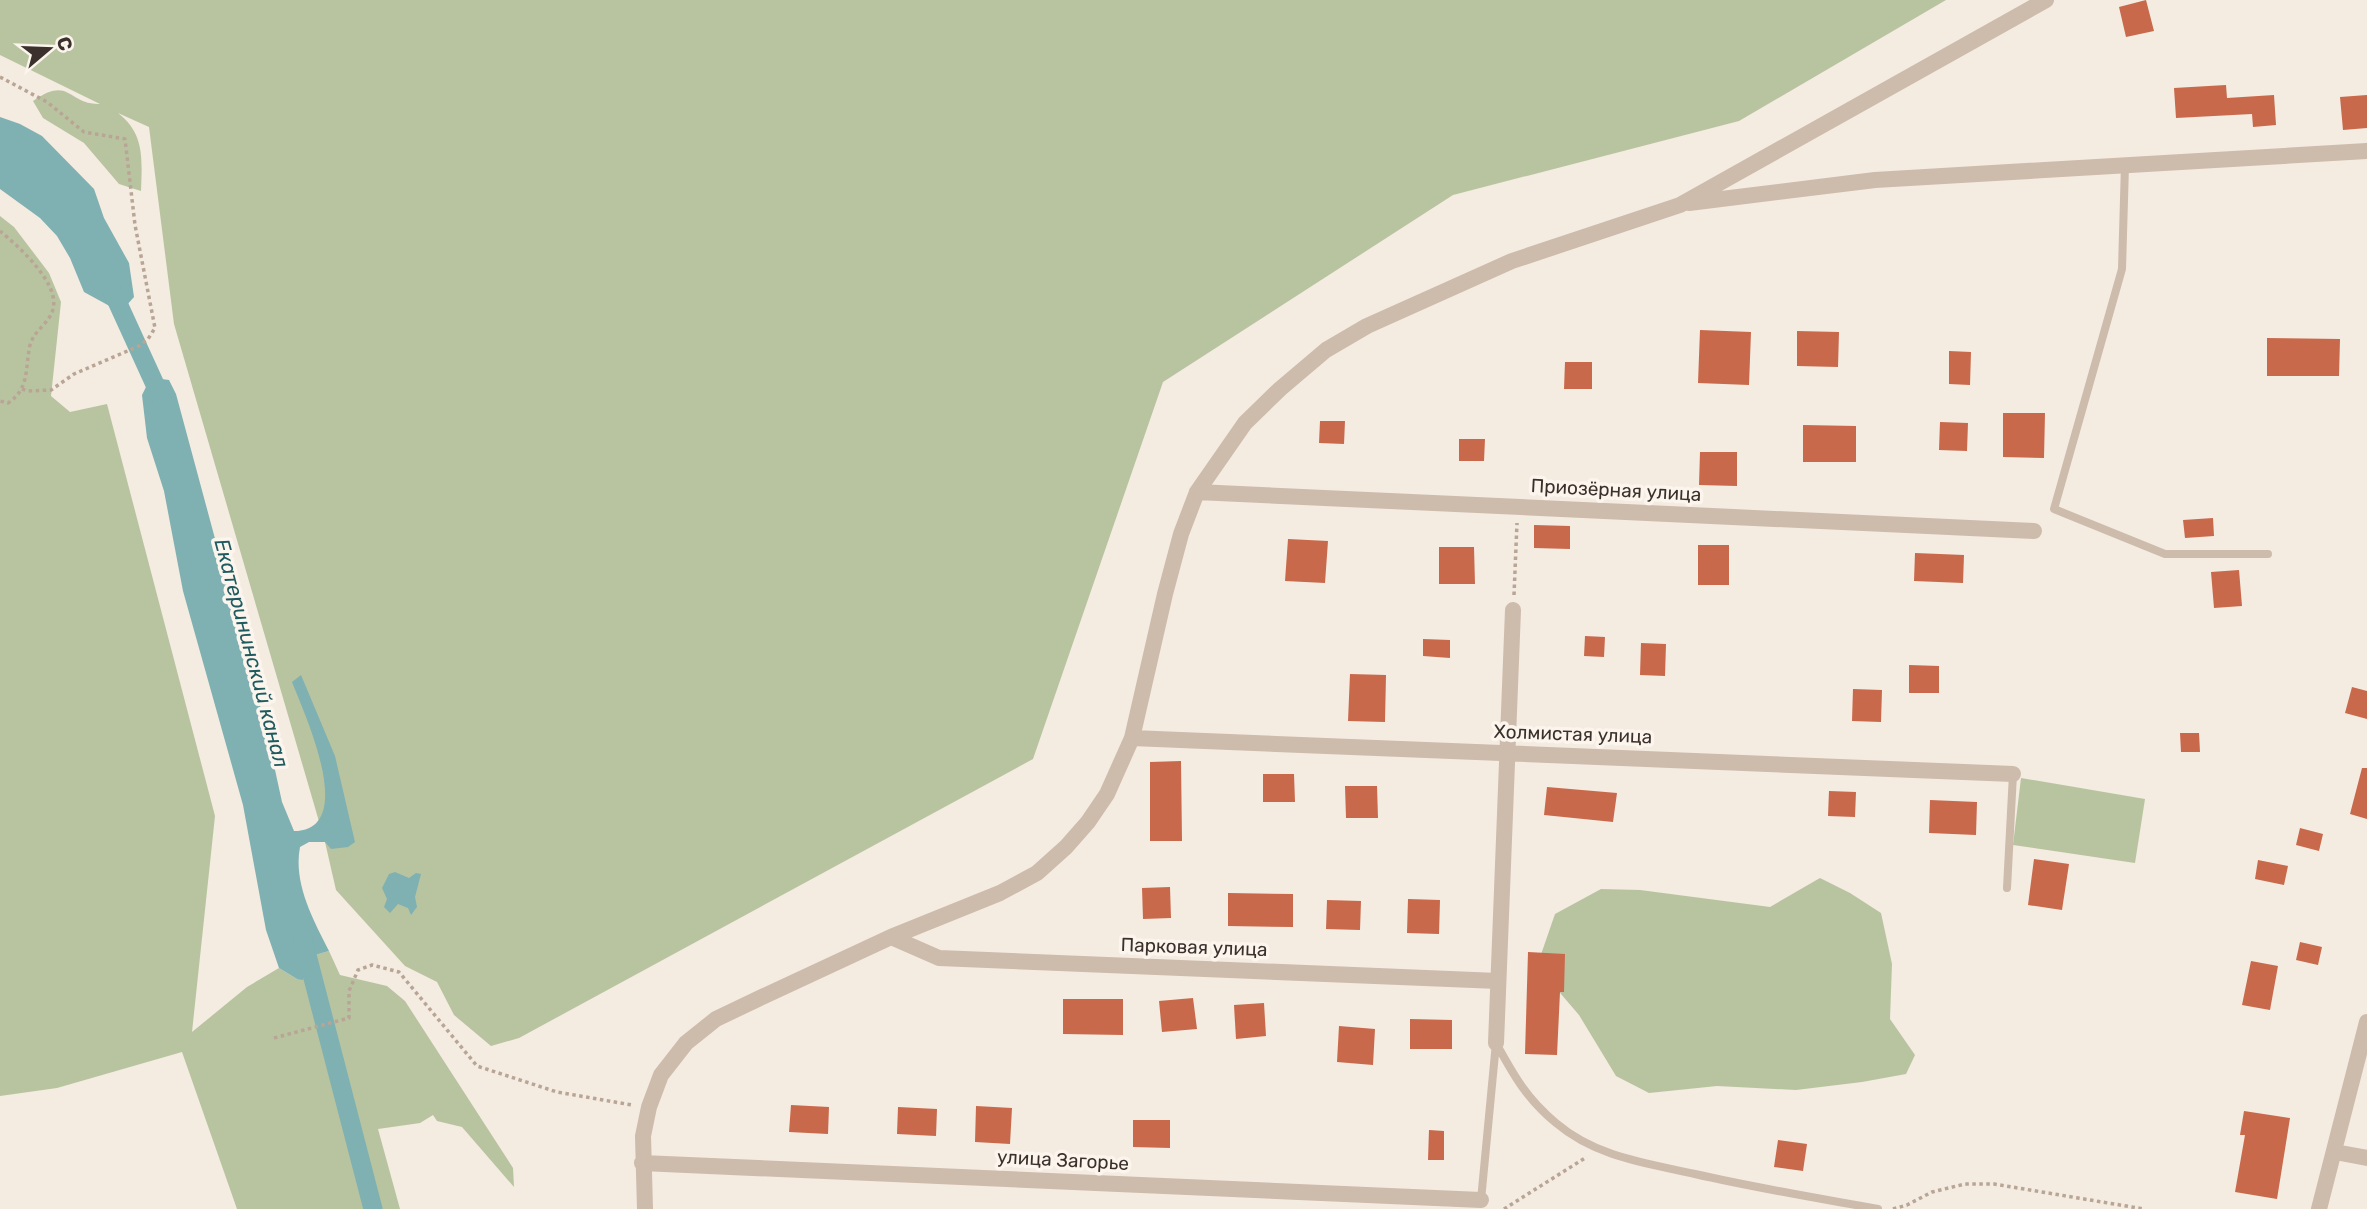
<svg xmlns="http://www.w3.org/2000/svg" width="2367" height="1209" font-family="Rubik,sans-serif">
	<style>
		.green { fill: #b8c4a0 }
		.water { fill: #7fb0b2 }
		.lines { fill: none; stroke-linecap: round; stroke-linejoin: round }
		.canal { stroke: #7fb0b2; stroke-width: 19 }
		.building { fill: #c8694b }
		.path { stroke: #b9a596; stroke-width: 3.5; stroke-dasharray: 3.5 3.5; stroke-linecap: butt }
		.lane { stroke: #cdbbac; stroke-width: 8 }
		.street { stroke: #cdbbac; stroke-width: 16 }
		.labels { text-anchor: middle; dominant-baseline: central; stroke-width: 7; stroke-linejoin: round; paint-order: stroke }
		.street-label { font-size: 19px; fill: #3b302b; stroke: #fbf5ee }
		.water-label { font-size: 21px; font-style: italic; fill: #1f5a5e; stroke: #fbf5ee }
	</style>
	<rect width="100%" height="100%" fill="#f4ebe1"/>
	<path class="green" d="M0,0H1946L1739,121L1453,195L1163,382L1033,759L519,1038L491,1046L454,1015L437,982L405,966L336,890L325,842L174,324L149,127L118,113C145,134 142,159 141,191L119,184L84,143L43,118L33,101C71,75 67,105 100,104L0,55Z
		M0,216L14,227L49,273L61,302L51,396L70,412L107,404L215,816L192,1032L247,987L279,968L297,979L308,957L329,951L340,975L387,986L405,1001L513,1168L514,1187L462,1127L437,1121L433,1115L420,1123L378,1129L400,1209H237L182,1052L57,1088L0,1096Z
		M2021,778L2145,799L2135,863L2013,845Z
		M1820,878L1850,893L1881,913L1892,964L1890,1019L1915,1055L1906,1074L1862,1082L1796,1090L1717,1086L1649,1093L1616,1076L1579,1015L1537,966L1555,914L1601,889L1640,890L1770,907Z"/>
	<path class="water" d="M0,117L20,124L42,136L94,189L104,218L129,263L134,297L126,306L115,309L84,292L70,258L57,236L40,218L0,189Z
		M154,378L169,380L176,394L265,724L282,802L294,831C359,830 304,713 292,682L301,675L335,756L355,842L348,847L331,849L325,842H309L300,847C293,883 313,919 329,951L308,957L304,968L303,980L297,979L279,968L266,930L243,805L183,591L164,491L147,438L142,395L146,387Z
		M395,872L409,878L416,873L421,874L415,897L417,907L411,915L408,908L398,904L390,913L384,907L387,899L382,888L389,874Z"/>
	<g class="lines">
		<path class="canal" d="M110,286L163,402
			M301,932L373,1209"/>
	</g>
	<path class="building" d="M2146,0L2154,31L2126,37L2119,7Z
		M2226,85L2227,98L2274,95L2276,125L2253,127L2252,114L2176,118L2174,88Z
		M2367,95V128L2343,130L2340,97Z
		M1700,330L1751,332L1749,385L1698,383Z
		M1797,331L1839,332L1838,367L1797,366Z
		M2267,338L2340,339L2339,376H2267Z
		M1949,351L1971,352L1970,385L1949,384Z
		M1565,362H1592V389H1564Z
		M2003,413H2045L2044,458L2003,457Z
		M1320,421H1345L1344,444L1319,443Z
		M1940,422L1968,423L1967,451L1939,450Z
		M1803,425L1856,426V462H1803Z
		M1459,439H1485L1484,461H1459Z
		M1700,452H1737V486L1699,485Z
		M2213,518L2214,536L2185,538L2183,520Z
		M1534,525L1570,526V549L1534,548Z
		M1288,539L1328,541L1325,583L1285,581Z
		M1698,545H1729V585H1698Z
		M1439,547H1474L1475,584H1439Z
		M1915,553L1964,555L1963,583L1914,581Z
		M2239,570L2242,606L2214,608L2211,572Z
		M1585,636L1605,637L1604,657L1584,656Z
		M1423,639L1450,640V658L1423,656Z
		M1641,643L1666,644L1665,676L1640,675Z
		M1909,665L1939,666V693H1909Z
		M1350,674L1386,675L1385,722L1348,721Z
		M2352,687L2367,691V719L2345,713Z
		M1853,689L1882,690L1881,722L1852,721Z
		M2180,733H2199L2200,752H2181Z
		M1181,761L1182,841H1150V762Z
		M2362,768H2367V819L2350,814Z
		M1263,774H1294L1295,802H1263Z
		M1345,786H1377L1378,818H1346Z
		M1547,787L1617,793L1613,822L1544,815Z
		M1829,791L1856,792L1855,817L1828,816Z
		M1930,800L1977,802L1976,835L1929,833Z
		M2300,828L2323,834L2319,851L2296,845Z
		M2034,859L2069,864L2062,910L2028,905Z
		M2258,860L2288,866L2284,885L2255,879Z
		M1170,887L1171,918L1143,919L1142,888Z
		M1228,893L1293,894V927L1228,926Z
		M1408,899L1440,900L1439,934L1407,933Z
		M1327,900L1361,901L1360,930L1326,929Z
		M2300,942L2322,947L2318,965L2296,960Z
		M1528,952L1565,954L1564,992H1560L1557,1055L1525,1054Z
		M2251,961L2278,966L2270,1010L2242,1005Z
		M1193,998L1197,1029L1162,1032L1159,1001Z
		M1063,999H1123V1035L1063,1034Z
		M1264,1003L1266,1036L1236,1039L1234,1005Z
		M1410,1019L1452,1020V1049H1410Z
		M1339,1026L1375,1029L1373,1065L1337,1062Z
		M791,1105L829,1107L828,1134L789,1132Z
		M976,1106L1012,1108L1010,1144L975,1142Z
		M898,1107L937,1109L936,1136L897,1134Z
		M2244,1111L2290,1118L2277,1199L2235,1192L2245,1135H2240Z
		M1133,1120H1170V1148L1133,1147Z
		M1429,1130L1444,1131V1160H1428Z
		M1778,1140L1807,1144L1803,1171L1774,1167Z"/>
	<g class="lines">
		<path class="path" d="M0,77L47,102L84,132L125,139L135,225L155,328L148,339L139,346L74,374L51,390L28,391L22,389
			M0,231C18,246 60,283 53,309C50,323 34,330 30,345C25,367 30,389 8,403L0,401
			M1514,595L1517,523
			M274,1038L349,1018V991L358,970L372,965L399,972L477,1066L557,1092L632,1105
			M1504,1209L1585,1158
			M1893,1209L1907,1205L1932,1192L1965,1184H1994L2144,1209"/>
		<path class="lane" d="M2125,165L2122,269L2054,509L2165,554H2268
			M2007,888L2013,774
			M1496,1043C1514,1076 1527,1099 1556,1123C1596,1157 1646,1163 1695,1174C1756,1188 1817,1198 1878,1209
			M1481,1200L1496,1043"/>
		<path class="street" d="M1689,203L1875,180L2367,151
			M1197,492L2034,531
			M1132,738L2013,774
			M891,937L939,958L1498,981
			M1496,1043L1513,610
			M2335,1152L2367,1158
			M642,1163L1481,1200
			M645,1209L643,1136L649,1107L661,1075L686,1043L716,1019L762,997L891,937L1000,893L1037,873L1066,847L1088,822L1107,794L1132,738L1165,594L1181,534L1197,492L1245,423L1280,389L1326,350L1367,326L1512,261L1680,205L2046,0
			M2319,1209L2367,1022"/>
	</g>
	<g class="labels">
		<g class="street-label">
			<text transform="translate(1616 490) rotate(3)">Приозёрная улица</text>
			<text transform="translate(1573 734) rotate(2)">Холмистая улица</text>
			<text transform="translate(1194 947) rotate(2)">Парковая улица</text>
			<text transform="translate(1063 1160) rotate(3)">улица Загорье</text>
		</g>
		<g class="water-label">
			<text transform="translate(252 653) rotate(75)">Екатерининский канал</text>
		</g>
	</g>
	<g transform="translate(49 49) rotate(71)" stroke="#fbf5ee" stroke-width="5" paint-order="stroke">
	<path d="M0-5L12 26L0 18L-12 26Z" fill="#3b302b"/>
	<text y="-10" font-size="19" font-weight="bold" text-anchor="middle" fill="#3b302b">С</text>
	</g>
</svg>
